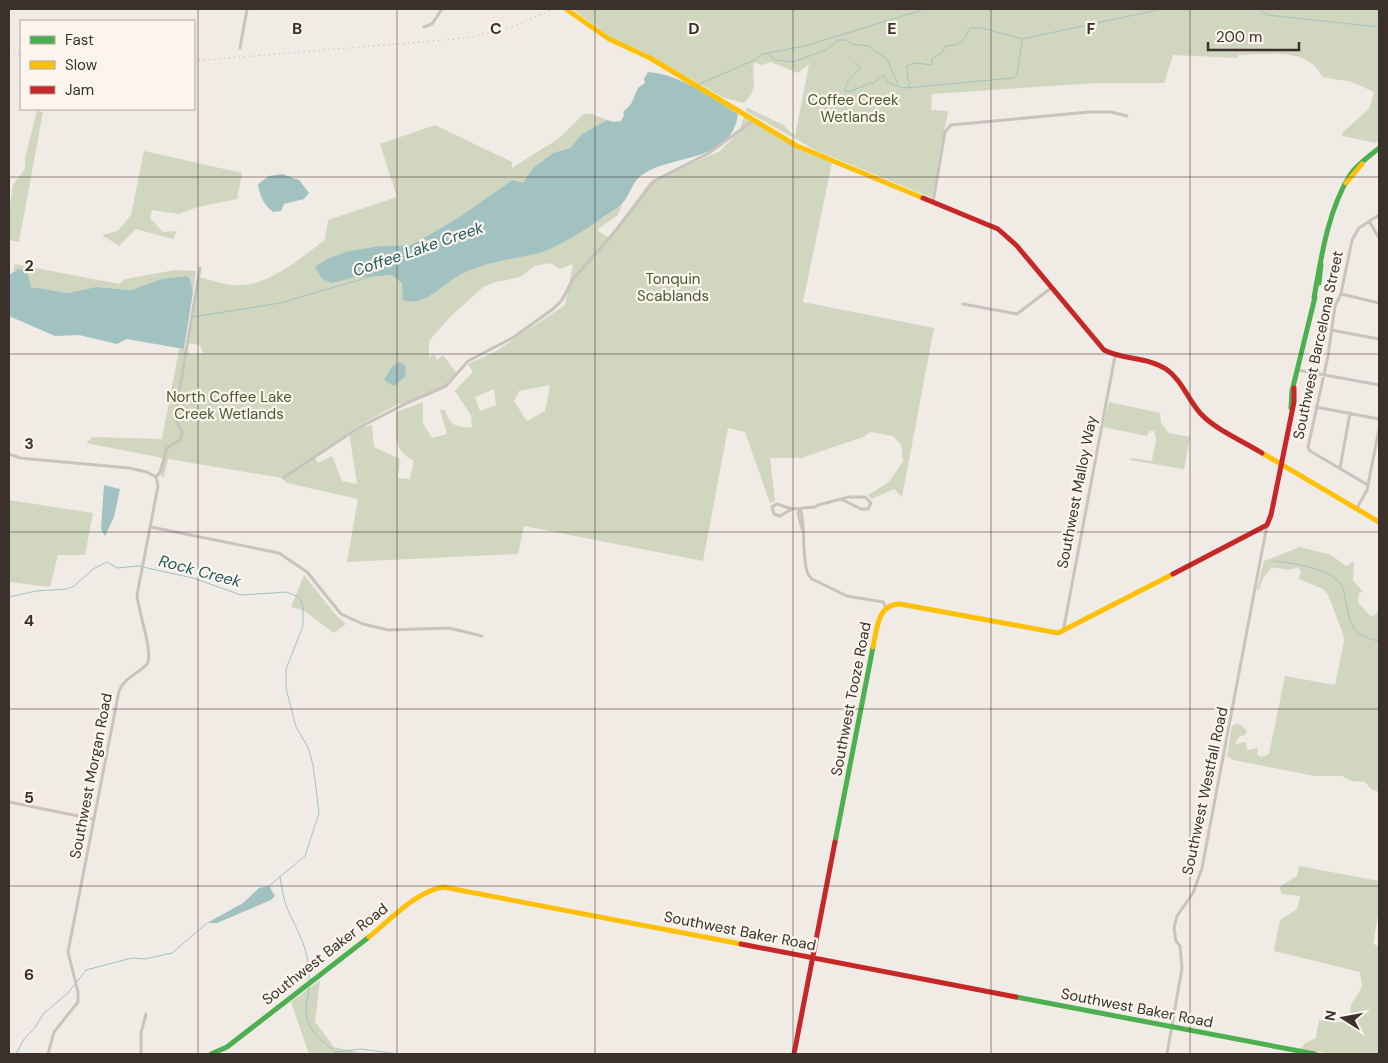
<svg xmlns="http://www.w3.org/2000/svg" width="1388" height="1063" font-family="'DM Sans',sans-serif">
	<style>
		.green { fill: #d1d6bf; fill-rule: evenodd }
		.water { fill: #a1c2c1 }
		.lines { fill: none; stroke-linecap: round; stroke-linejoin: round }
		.stream { stroke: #a1c2c1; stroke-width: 1 }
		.street { stroke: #c9c3be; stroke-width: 3 }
		.fast { stroke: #4caf50; stroke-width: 5 }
		.slow { stroke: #ffc107; stroke-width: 5 }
		.jam { stroke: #c62828; stroke-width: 5 }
		.rail { stroke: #b1aca8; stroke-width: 1; stroke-dasharray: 1 4; stroke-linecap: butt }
		.grid { fill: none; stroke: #3b302b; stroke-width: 1; stroke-opacity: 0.55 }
		.labels { text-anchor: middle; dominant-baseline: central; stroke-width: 4.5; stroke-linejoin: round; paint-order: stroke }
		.park-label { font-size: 15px; fill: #4a5a2e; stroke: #fbf5ee }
		.street-label { font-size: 15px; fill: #3b302b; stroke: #fbf5ee }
		.water-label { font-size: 16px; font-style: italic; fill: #1f5a5e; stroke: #fbf5ee }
		.grid-label { font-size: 16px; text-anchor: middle; font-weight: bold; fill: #3b302b; stroke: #fbf5ee; stroke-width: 4.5; stroke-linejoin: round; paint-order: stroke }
	</style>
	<rect width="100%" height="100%" fill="#f0ebe5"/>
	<path class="green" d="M572,9H1379V139L1376,143L1342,136L1343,132L1369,109L1374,92L1352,82L1322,77C1309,46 1265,55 1238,55V58L1173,55L1164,83H1096L932,94L931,110L948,111L932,198L815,150L746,111V107L783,125L795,136L809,64L798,73L771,62L761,65L754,62C751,82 760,86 744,103L724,98L642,51L616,41Z
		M37,111L43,112L19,242L9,240V211L13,185L25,169V158Z
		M584,114H592L607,120L582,134L570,148L553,153L533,168L523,184L512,180L458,218L411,245L379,246L349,251L351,278L375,276L603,218L622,205L618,215L597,230L609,238L650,182L720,151L739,132L744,117L802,150L832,163L803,302L934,328L902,497L894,489L872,499L868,495L889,482L903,461L901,445L893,436L870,432L863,437L801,458H770L775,501L770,503L745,432L728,428L703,561L524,526L518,554L347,562L358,499L287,483L282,478L168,459L164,477L160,475L163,458L86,443L93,437L162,439L179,349H184L192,355L203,353L200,345L188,343L199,277C210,280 222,284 233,285C267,288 299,259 325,240L328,220L397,197L380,144L435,125L512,162V168L558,139ZM550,263L560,269L573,264L565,305L496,351L468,364L473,372L455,391L471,415L472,427C456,428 450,425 445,410H440L447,434L432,438L423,423V402L396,412C396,434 392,450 414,461L410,479L398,478L400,459L374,447L372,425L351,430L398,404H404L449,384L457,374L443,355L437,360L434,354L429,358V341L449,318L482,288L492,283L520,277L535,266ZM550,385L545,411L527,421L514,401L519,391ZM494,389L496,405L480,411L475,397ZM349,432L357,484L342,481L332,456L318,463L315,457Z
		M144,151L242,173L237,199L198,207L179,214L152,210L150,218L163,232L177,231L173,239L136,229L119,246L102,235L118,231L131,215Z
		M15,264L119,284L125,279L175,270L196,271L193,292L190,279H162L131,290L96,287L68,293L30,287L27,271L13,270Z
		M1109,402L1160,413L1161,423L1169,433L1190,437L1184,469L1130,460L1131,458L1152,461L1156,439L1154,431H1150L1147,436L1103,427Z
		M9,500L93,513L85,555H58L50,587L9,582Z
		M1300,547L1331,555L1346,566L1354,561L1353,580L1363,592L1359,593L1358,602L1370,616L1375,615L1379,609V792L1371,789L1365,782L1351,781L1342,776H1315L1233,760L1227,756L1232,726C1238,720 1243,727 1247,731L1245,735L1240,736L1235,744L1246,742L1247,750L1258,748L1257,755L1262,757L1269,754L1285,676L1335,685L1344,641L1343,634L1328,595L1323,589L1299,579L1301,571L1297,567C1285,573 1281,566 1271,568L1263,578L1259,590H1257L1264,561Z
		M304,575L335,614L346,624L334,633L303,610L291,607Z
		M1299,866L1379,881V909L1373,944L1379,946V1054H1332L1301,1049L1304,1044L1316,1038L1319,1020L1349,1023L1351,1005L1362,987L1360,972L1274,951L1280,920L1297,909L1300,896L1282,894L1279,887L1297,876Z
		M320,980L315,1022L334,1047L367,1054H309L291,1002Z"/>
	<path class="water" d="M648,72C681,74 711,98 738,114C732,162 673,155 645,173C631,181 631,195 621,205C616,209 610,213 605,216C592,226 554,249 539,253C510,260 479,262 453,279C438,289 422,307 403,300L402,283L392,275L351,278L332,283L322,279L315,267L327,259L349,251L379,246L411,245L458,218L512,180L523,183L533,168L553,153L570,148L582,134L607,120L614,122L621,121L624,115L623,112L631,104L638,88L645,83L644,79Z
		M282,174L299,180L309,193L304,199L284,204L281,211L273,212C263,204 260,196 258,184L269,176Z
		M18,269L27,271L31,287L68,293L96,287L131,290L162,279L186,276L190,279L193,292L184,349L127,339L117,344L79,335L55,336L9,316V275Z
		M400,362L406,366L405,377L394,386L384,380L392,367Z
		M104,485L120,489L114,517L105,536L101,529Z
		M269,886L275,896L271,900L217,923H207L243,903L259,888Z"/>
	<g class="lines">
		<path class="stream" d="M1260,9L1267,15L1379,27
			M768,54L776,60L793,62L826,50L838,40H846L852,44L868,46L887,59L899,87L906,88L911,83L908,80L907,66L915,63L932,65V58L942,53L945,46C964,45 962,42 970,28H982L1022,39L1162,9
			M855,63L861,67L848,81L845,91L848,92L877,81L884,75L888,82L897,86
			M699,84L757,59L762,54L805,46L925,9
			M906,88L1013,78L1017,75L1022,40
			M193,317L280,303L376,275
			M1274,561C1292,563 1331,568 1342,586C1344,589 1344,594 1345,597C1351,624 1349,635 1379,641
			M9,597L36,591L67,589L74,586L93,569L107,562L117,568L138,566L193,578L241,595L287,592L300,598L303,606V626L286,669V688L296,727L308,747L313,765L319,813L305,856L269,886
			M280,877C282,887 283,899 287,908C299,935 310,950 309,980
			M309,984C309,993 306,1002 306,1011C307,1033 324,1041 337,1054
			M336,1052L361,1049L398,1054
			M16,1054L24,1039L34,1029L44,1013L68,993L86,970L132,958L145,959L172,953L207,923"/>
		<path class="street" d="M424,27L432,24L442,9
			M240,48L247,9
			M933,202L945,132L951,125L1089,112H1111L1127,116
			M1369,221L1379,238
			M1341,294L1379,303
			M963,304L1017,314L1051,288
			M1331,330L1379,339
			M1298,370L1379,385
			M1316,407L1379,419
			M9,454L20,458L129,468L147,472L156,477L158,486L137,595C138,611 154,654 147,664C138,674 125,677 119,691L68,952L78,992V1002L54,1032L48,1054
			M1340,468L1350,413
			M156,477L160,472L167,448L180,440L182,432L178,425L176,411L200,268
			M283,478L358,428L407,403L446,386L468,361L514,337L553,309L562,300L573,279L612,235L654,181L709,153L754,120
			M1368,485L1310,451L1308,447L1328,356L1335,306L1341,294L1352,240L1359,228L1379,215
			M777,504L792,509L780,516L774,514L772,507Z
			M1357,508L1367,490L1379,429
			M792,509L815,507L818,505L845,498L848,497H865L871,503L868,509H861L841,499
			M800,509C806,518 801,559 808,574L812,579L847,596L883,602L886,608
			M800,509L798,513L802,529
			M151,527L279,553L307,572L341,614L363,624L388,630L449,628L482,636
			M1063,632L1115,356
			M9,802L93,819
			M141,1054V1033L146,1014
			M1167,1054L1182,968L1180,946L1176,941L1174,928L1177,916L1193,893L1202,868L1267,525"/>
		<path class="fast" d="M1319,283L1321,264
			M1314,298C1321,258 1328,210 1350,175C1357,164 1370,156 1379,148
			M1291,408L1292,391L1315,297
			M835,842L873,647
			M1016,997L1315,1054
			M211,1054L227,1047L369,937"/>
		<path class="slow" d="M566,9L609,39L650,58L797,146L923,198
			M1346,183L1362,164
			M1262,453L1379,522
			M873,647C877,630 877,604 900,604L1058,633L1173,574
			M369,937C390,920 415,892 443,887L741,944"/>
		<path class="jam" d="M923,198L998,229L1017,246L1104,350C1123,360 1148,357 1166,369C1182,380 1188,400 1201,414C1216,430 1243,441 1262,453
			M1173,574L1267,525L1271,515L1294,402V388
			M741,944L1016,997
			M794,1054L835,842"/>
		<path class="rail" d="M9,51L21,56
			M194,61L467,38L514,26L553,9"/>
	</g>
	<path class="grid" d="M198,9V1054M397,9V1054M595,9V1054M793,9V1054M991,9V1054M1190,9V1054M9,177H1379M9,354H1379M9,532H1379M9,709H1379M9,886H1379"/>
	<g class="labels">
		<g class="park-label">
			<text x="853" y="100">Coffee Creek<tspan x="853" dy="17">Wetlands</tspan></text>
			<text x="673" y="279">Tonquin<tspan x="673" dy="17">Scablands</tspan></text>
			<text x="229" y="397">North Coffee Lake<tspan x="229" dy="17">Creek Wetlands</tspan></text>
		</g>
		<g class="street-label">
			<text transform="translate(1318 345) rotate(-78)">Southwest Barcelona Street</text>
			<text transform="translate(1077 492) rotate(-79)">Southwest Malloy Way</text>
			<text transform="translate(851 699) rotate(-79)">Southwest Tooze Road</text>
			<text transform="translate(91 776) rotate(-79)">Southwest Morgan Road</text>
			<text transform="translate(1205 791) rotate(-78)">Southwest Westfall Road</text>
			<text transform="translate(740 931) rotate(11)">Southwest Baker Road</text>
			<text transform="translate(325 954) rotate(-38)">Southwest Baker Road</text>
			<text transform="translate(1137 1008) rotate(11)">Southwest Baker Road</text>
		</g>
		<g class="water-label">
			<text transform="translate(418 249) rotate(-19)">Coffee Lake Creek</text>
			<text transform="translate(200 571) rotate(15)">Rock Creek</text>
		</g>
	</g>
	<g class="grid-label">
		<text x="297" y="34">B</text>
		<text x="496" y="34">C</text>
		<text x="694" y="34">D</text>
		<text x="892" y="34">E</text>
		<text x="1091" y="34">F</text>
		<text x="29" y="271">2</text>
		<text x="29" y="449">3</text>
		<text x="29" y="626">4</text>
		<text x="29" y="803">5</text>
		<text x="29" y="980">6</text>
	</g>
	<rect width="1388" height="1063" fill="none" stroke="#3b302b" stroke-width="20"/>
	<rect x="20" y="20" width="175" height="90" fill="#fbf5ee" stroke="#aea6a0"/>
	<rect x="30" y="36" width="25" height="8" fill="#4caf50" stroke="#aea6a0"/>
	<text x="65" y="45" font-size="15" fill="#3b302b">Fast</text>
	<rect x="30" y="61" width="25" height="8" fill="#ffc107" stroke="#aea6a0"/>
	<text x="65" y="70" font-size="15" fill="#3b302b">Slow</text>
	<rect x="30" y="86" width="25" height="8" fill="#c62828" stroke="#aea6a0"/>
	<text x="65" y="95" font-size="15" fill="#3b302b">Jam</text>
	<g transform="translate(1343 1018) rotate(281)" stroke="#fbf5ee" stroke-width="4" paint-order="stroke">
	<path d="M0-4L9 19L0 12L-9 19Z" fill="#3b302b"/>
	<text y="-8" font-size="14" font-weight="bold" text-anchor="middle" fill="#3b302b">N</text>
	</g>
	<path d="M1208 42v8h91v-8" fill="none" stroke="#3b302b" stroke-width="2.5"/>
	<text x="1216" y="42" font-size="15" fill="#3b302b" stroke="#fbf5ee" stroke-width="4" paint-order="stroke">200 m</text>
</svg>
